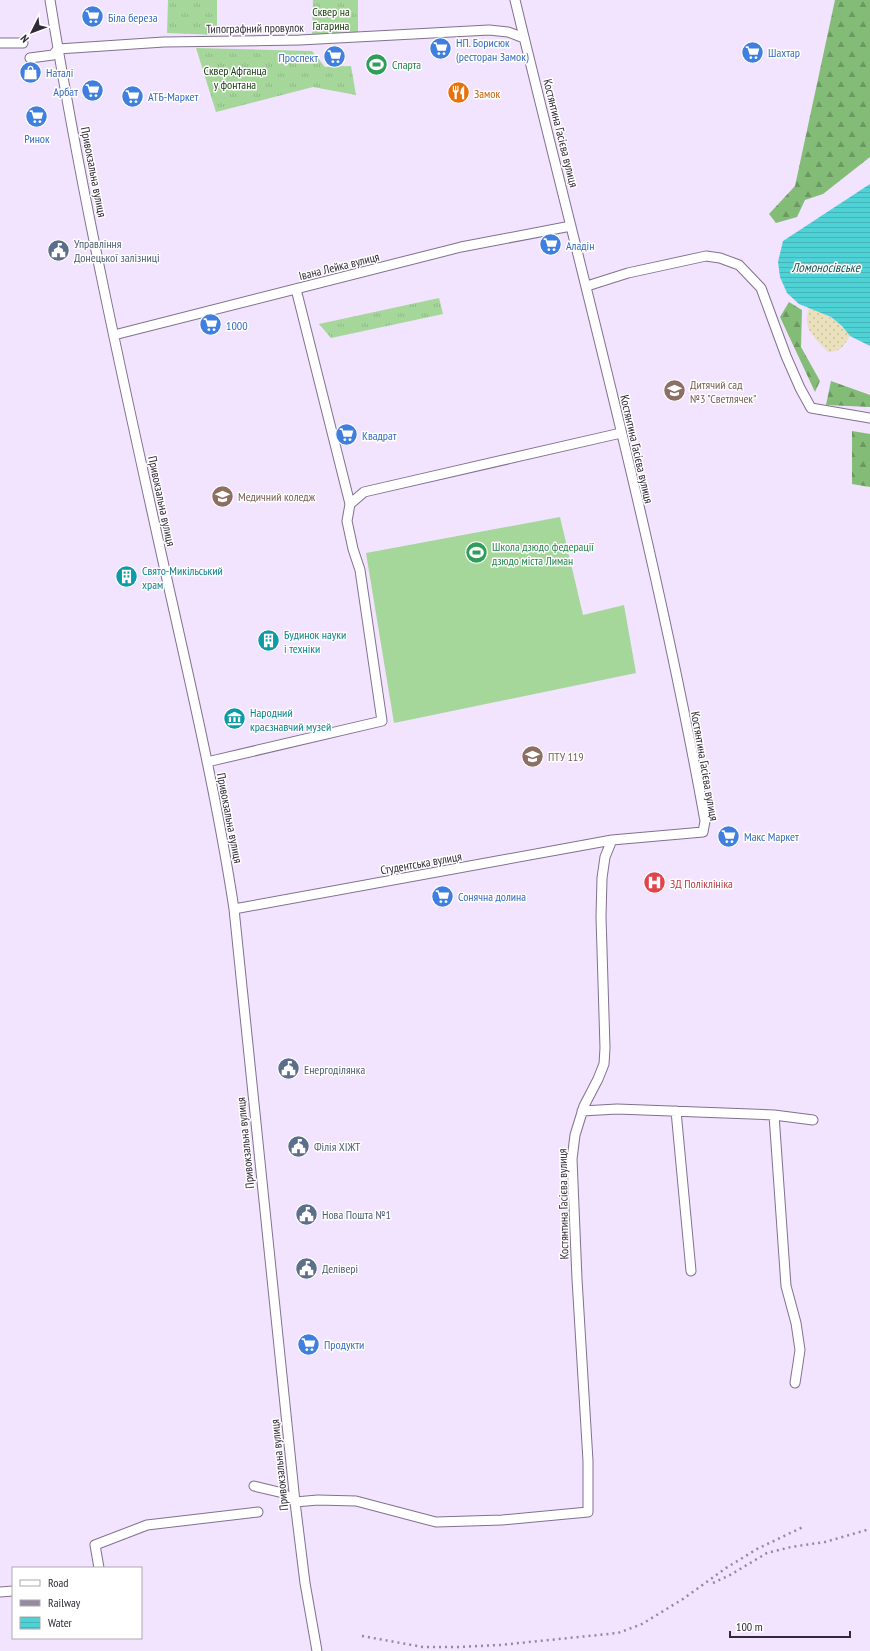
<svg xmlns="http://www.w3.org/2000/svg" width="870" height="1651" font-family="'PT Sans Narrow',sans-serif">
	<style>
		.grass { fill: url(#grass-tufts) }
		.forest { fill: url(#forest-firs) }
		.sand { fill: url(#sand-dots) }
		.garden { fill: #a6d79a }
		.water { fill: url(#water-rules) }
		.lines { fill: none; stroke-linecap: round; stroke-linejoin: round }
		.street-casing { stroke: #81718e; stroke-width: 11 }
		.street { stroke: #fff; stroke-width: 9 }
		.rail { stroke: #94899e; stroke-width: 2.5; stroke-dasharray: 2 4; stroke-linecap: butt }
		.labels { text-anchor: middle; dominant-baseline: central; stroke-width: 3; stroke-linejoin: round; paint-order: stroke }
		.park-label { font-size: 12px; fill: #163b0c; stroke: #fff }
		.shop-label { font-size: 12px; fill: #366cbe; stroke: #fff; text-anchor: start }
		.street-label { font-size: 12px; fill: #302936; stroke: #fff }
		.leisure-label { font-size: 12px; fill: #27864d; stroke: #fff; text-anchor: start }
		.food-label { font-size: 12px; fill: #c56008; stroke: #fff; text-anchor: start }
		.service-label { font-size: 12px; fill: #4e5e75; stroke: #fff; text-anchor: start }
		.education-label { font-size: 12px; fill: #785e54; stroke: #fff; text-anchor: start }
		.culture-label { font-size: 12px; fill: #0d838f; stroke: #fff; text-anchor: start }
		.health-label { font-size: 12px; fill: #be3a42; stroke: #fff; text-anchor: start }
		.water-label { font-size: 13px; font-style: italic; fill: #1b5254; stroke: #fff }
	</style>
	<defs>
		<pattern id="grass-tufts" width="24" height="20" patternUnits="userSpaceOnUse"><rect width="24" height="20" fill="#a6d79a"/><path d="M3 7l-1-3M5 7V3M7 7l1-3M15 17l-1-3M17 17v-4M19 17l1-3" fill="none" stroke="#8fb985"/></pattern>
		<pattern id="forest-firs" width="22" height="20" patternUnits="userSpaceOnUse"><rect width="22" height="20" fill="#83bc77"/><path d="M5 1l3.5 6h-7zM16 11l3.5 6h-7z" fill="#6c9962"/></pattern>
		<pattern id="sand-dots" width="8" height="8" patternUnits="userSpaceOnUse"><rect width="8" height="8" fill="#eae0bb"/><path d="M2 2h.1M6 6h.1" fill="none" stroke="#c9c0a1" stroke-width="1.8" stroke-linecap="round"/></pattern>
		<pattern id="water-rules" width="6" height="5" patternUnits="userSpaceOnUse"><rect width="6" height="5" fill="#4fd2d6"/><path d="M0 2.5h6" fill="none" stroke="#45b4b8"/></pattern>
	</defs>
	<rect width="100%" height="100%" fill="#f2e3fe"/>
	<path class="grass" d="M168,0H217V35L167,33Z
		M313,0H358V34L312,38Z
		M196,48L312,51L325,67L351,66L356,95L313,87L216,112Z
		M439,298L443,314L331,338L319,324Z"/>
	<path class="forest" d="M835,0H870V157L823,194L805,200L797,217L776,223L769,214L795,186Z
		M789,302L802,310L801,347L820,381L815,392L780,317Z
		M831,381L870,395V407L826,405Z
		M852,431L870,434V487L852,484Z"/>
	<path class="sand" d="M809,308C828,315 837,319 850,336C843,347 840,352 828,352C814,336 802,330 809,308Z"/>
	<path class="garden" d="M560,517L583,615L624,605L636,673L394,723L366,553Z"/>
	<path class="water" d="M870,184V346L850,336L842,326L831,317L799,304L787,293L780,277L778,262L783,241Z"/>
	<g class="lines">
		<defs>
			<path id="street" d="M50,0C80,187 121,372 162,557C188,674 216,791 234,909L295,1502L305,1583L317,1651
				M0,43H23
				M30,58L53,55L58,49L164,42L300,40L489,30L508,32L524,38
				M587,286L628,273L706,256L720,258L739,265L761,288L786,356L800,388L811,408L870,418
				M114,335L461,247L571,226
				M350,504L364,492L621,433
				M207,762L382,721L360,570L353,549L347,521L350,504L296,289
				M234,909L612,840
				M582,1111L617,1109L774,1115L813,1120
				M676,1111L691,1271
				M774,1115L786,1286L796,1323L800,1350L795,1383
				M254,1486L283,1493L295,1502L318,1500L356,1501L436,1522L502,1520L588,1512V1461L577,1279L572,1159L575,1135L584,1106L598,1079L604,1064L605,1048L601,917L602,878L605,857L612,840L703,832L705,821C655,544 581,273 515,0
				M99,1568L95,1545L147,1525L258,1512
				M0,1592L13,1591"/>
		</defs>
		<use href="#street" class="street-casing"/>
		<use href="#street" class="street"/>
		<path class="rail" d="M713,1583L730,1575L767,1553L791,1547L825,1542L870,1529
			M362,1636L423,1647H457L500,1645L618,1633L642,1624L683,1599L726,1568L757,1549L805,1526"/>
	</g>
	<defs>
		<symbol id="supermarket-disc" viewBox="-11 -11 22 22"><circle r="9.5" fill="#3f7fe0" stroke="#fff"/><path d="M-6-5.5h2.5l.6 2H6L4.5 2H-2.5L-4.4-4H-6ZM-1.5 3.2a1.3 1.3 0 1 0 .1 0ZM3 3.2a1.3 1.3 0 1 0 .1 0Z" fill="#fff"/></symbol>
		<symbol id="stadium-disc" viewBox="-11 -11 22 22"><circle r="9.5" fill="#2e9e5b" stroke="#fff"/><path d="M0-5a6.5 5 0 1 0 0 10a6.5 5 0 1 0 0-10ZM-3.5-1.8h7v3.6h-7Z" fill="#fff"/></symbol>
		<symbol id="shop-disc" viewBox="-11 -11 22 22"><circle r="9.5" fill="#3f7fe0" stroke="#fff"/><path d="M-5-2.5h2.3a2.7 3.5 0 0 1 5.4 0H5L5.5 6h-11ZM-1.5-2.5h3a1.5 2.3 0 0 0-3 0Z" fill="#fff"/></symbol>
		<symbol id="restaurant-disc" viewBox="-11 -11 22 22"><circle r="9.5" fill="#e8710a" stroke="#fff"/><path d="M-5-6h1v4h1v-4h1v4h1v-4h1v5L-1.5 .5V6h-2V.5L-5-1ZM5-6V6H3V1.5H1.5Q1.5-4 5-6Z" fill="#fff"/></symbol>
		<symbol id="civic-disc" viewBox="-11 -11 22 22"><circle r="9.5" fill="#5c6f8a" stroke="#fff"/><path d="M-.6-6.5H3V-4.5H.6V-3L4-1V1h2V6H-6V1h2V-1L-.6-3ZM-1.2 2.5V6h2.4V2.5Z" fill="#fff"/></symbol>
		<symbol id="school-disc" viewBox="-11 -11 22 22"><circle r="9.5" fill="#8d6e63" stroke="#fff"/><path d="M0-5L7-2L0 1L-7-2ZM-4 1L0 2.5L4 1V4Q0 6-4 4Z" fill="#fff"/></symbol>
		<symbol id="building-disc" viewBox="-11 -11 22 22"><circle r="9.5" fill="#0f9aa8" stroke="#fff"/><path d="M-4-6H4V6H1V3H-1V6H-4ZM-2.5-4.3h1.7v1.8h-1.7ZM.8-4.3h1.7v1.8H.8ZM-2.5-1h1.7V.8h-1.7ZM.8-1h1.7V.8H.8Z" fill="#fff"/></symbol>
		<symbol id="museum-disc" viewBox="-11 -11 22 22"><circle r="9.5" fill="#0f9aa8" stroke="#fff"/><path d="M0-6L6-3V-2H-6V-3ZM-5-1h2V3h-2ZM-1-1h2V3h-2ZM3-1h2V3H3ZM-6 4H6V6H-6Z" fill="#fff"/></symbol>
		<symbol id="hospital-disc" viewBox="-11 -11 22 22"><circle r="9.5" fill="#e0444e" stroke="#fff"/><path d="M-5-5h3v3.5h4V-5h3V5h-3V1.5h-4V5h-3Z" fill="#fff"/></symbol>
	</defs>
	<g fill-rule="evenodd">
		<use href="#supermarket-disc" x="80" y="4" width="25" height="25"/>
		<use href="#supermarket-disc" x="428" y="36" width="25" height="25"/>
		<use href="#supermarket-disc" x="740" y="40" width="25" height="25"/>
		<use href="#supermarket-disc" x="322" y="44" width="25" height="25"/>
		<use href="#stadium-disc" x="364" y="52" width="25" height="25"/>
		<use href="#shop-disc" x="18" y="60" width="25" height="25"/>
		<use href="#supermarket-disc" x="80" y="78" width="25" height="25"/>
		<use href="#restaurant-disc" x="446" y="80" width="25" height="25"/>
		<use href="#supermarket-disc" x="120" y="84" width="25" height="25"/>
		<use href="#supermarket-disc" x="24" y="104" width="25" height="25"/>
		<use href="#supermarket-disc" x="538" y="232" width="25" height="25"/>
		<use href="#civic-disc" x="46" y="238" width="25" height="25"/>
		<use href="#supermarket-disc" x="198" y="312" width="25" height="25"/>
		<use href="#school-disc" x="662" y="378" width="25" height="25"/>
		<use href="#supermarket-disc" x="334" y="422" width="25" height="25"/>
		<use href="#school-disc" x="210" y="484" width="25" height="25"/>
		<use href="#stadium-disc" x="464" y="540" width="25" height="25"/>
		<use href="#building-disc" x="114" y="564" width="25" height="25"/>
		<use href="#building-disc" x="256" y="628" width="25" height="25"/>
		<use href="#museum-disc" x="222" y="706" width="25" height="25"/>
		<use href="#school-disc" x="520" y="744" width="25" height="25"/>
		<use href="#supermarket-disc" x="716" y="824" width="25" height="25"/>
		<use href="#hospital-disc" x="642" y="870" width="25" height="25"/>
		<use href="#supermarket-disc" x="430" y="884" width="25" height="25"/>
		<use href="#civic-disc" x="276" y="1056" width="25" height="25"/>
		<use href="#civic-disc" x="286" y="1134" width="25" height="25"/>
		<use href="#civic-disc" x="294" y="1202" width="25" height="25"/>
		<use href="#civic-disc" x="294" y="1256" width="25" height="25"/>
		<use href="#supermarket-disc" x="296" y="1332" width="25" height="25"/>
	</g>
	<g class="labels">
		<g class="park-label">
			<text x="331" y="11">Сквер на<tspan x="331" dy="14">Гагарина</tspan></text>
			<text x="235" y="70">Сквер Афганца<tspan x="235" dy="14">у фонтана</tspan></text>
		</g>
		<g class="shop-label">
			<text x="108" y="17">Біла береза</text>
			<text x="456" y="42">НП. Борисюк<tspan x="456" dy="14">(ресторан Замок)</tspan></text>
			<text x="768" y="52">Шахтар</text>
			<text x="318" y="57" text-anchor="end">Проспект</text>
			<text x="46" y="72">Наталі</text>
			<text x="78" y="91" text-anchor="end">Арбат</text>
			<text x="148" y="96">АТБ-Маркет</text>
			<text x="37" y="138" text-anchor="middle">Ринок</text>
			<text x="566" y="245">Аладін</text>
			<text x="226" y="325">1000</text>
			<text x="362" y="435">Квадрат</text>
			<text x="744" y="836">Макс Маркет</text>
			<text x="458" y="896">Сонячна долина</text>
			<text x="324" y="1344">Продукти</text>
		</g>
		<g class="street-label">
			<text transform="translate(255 28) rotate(-1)">Типографний провулок</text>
			<text transform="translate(561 133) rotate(76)">Костянтина Гасієва вулиця</text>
			<text transform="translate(94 172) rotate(79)">Привокзальна вулиця</text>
			<text transform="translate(339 266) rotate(-14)">Івана Лейка вулиця</text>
			<text transform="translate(637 449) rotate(77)">Костянтина Гасієва вулиця</text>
			<text transform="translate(162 501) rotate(78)">Привокзальна вулиця</text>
			<text transform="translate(705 766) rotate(80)">Костянтина Гасієва вулиця</text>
			<text transform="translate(230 818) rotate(79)">Привокзальна вулиця</text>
			<text transform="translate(421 863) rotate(-10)">Студентська вулиця</text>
			<text transform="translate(245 1143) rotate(-96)">Привокзальна вулиця</text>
			<text transform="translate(563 1204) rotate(-91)">Костянтина Гасієва вулиця</text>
			<text transform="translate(279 1465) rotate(-96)">Привокзальна вулиця</text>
		</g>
		<g class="leisure-label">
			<text x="392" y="64">Спарта</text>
			<text x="492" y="546">Школа дзюдо федерації<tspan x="492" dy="14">дзюдо міста Лиман</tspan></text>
		</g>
		<g class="food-label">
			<text x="474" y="93">Замок</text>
		</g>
		<g class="service-label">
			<text x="74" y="243">Управління<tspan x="74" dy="14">Донецької залізниці</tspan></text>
			<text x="304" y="1069">Енергоділянка</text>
			<text x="314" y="1146">Філія ХІЖТ</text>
			<text x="322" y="1214">Нова Пошта №1</text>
			<text x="322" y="1268">Делівері</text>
		</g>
		<g class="education-label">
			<text x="690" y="384">Дитячий сад<tspan x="690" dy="14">№3 "Светлячек"</tspan></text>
			<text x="238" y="496">Медичний коледж</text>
			<text x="548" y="756">ПТУ 119</text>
		</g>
		<g class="culture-label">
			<text x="142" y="570">Свято-Микільський<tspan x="142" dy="14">храм</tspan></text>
			<text x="284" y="634">Будинок науки<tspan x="284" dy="14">і техніки</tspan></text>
			<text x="250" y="712">Народний<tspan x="250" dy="14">краєзнавчий музей</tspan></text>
		</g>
		<g class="health-label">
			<text x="670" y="883">ЗД Поліклініка</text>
		</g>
		<g class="water-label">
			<text x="826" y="267">Ломоносівське</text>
		</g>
	</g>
	<rect x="12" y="1567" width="130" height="72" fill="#ffffff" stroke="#aca9af"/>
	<rect x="20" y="1580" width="20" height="6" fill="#ffffff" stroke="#aca9af"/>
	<text x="48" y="1587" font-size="12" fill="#302936">Road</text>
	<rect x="20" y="1600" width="20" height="6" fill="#94899e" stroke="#aca9af"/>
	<text x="48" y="1607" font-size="12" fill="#302936">Railway</text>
	<rect x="20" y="1617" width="20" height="12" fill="url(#water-rules)" stroke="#aca9af"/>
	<text x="48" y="1627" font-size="12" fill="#302936">Water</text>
	<g transform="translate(32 32) rotate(228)" stroke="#ffffff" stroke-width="3" paint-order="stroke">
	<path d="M0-3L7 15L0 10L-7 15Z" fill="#302936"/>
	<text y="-6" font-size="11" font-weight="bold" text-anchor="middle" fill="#302936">N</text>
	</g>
	<path d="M730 1631v6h120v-6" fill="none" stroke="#302936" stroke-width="2"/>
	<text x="736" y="1631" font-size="12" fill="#302936" stroke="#ffffff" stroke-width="3" paint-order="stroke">100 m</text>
</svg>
